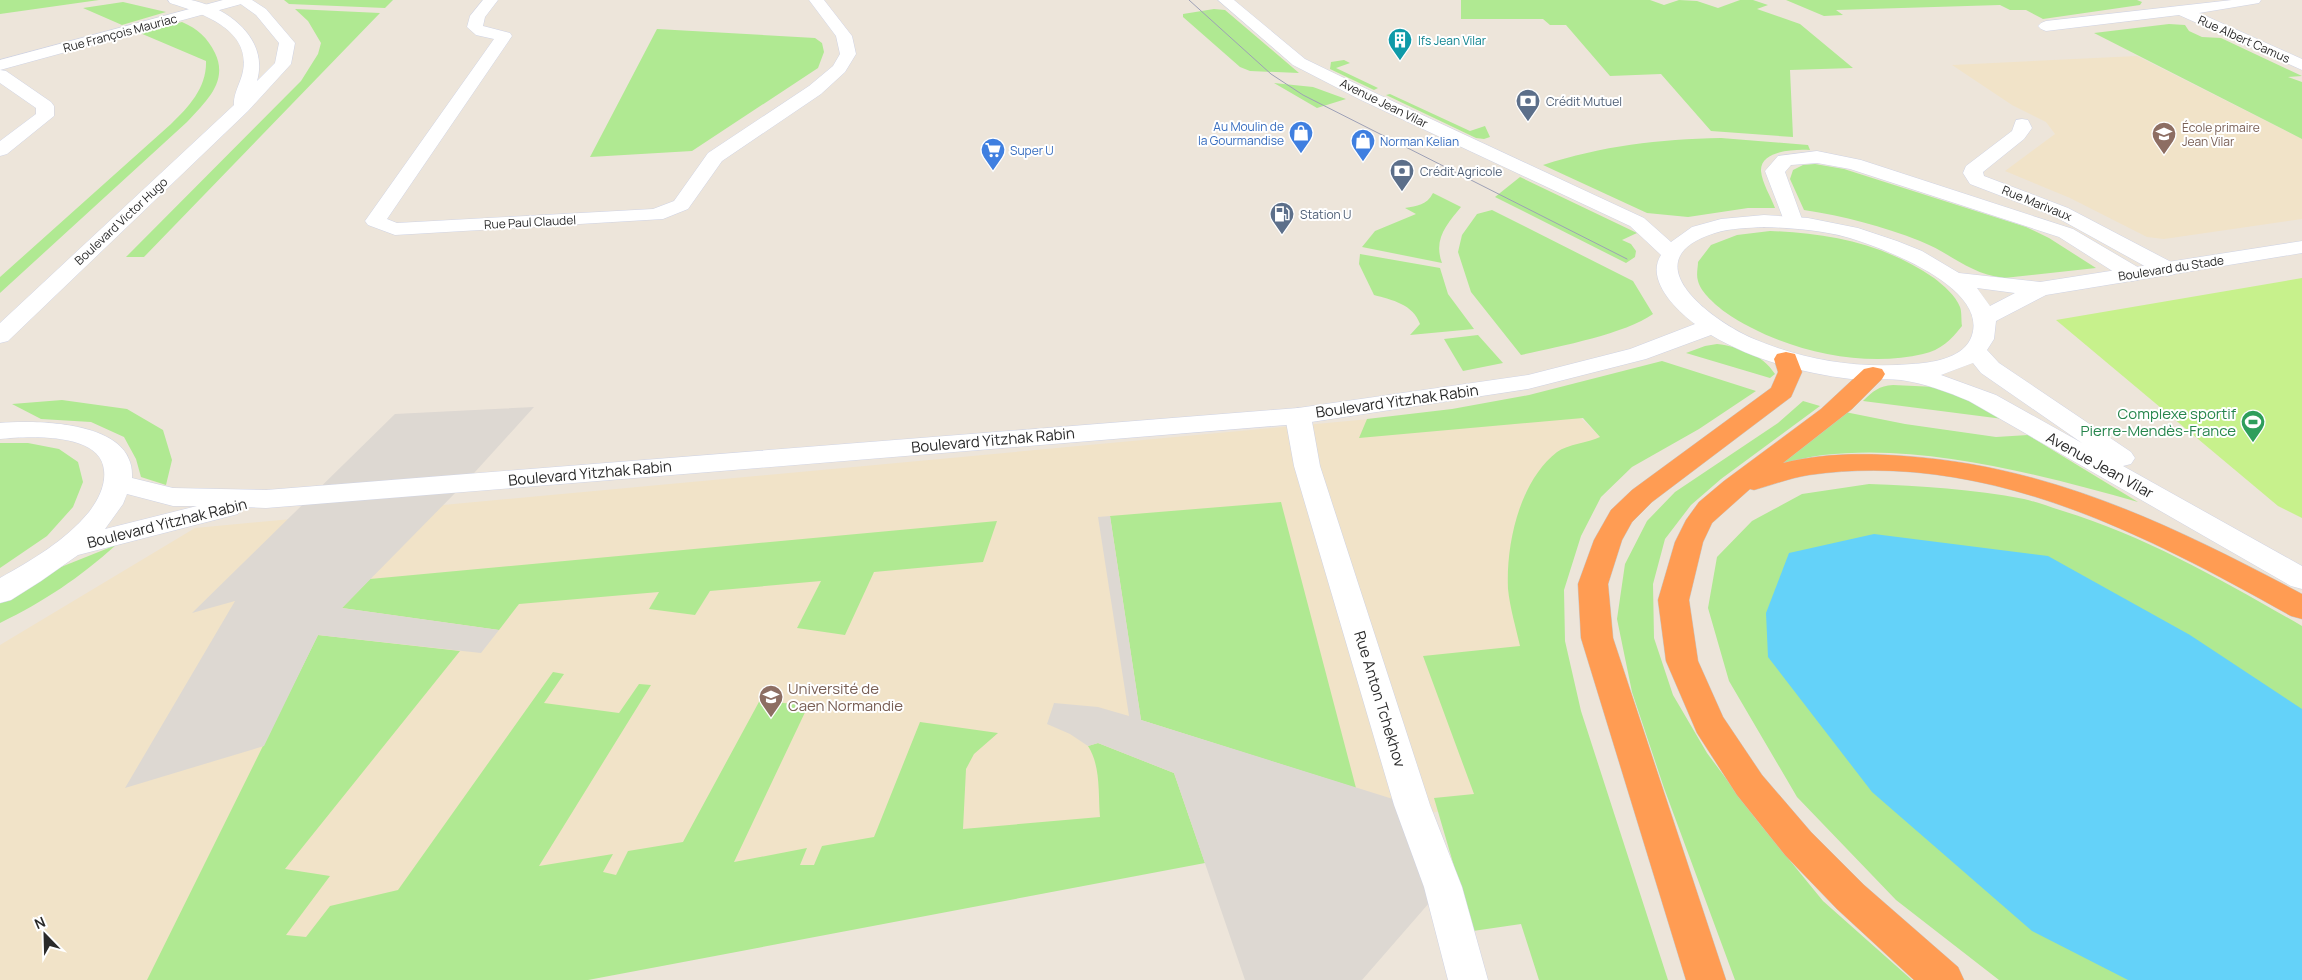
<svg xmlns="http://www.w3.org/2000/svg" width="2302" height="980" font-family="Manrope,sans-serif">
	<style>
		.education { fill: #f1e3c8 }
		.green { fill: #b0e992 }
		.pitch { fill: #c7f18c }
		.plaza { fill: #ddd8d2 }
		.water { fill: #64d2f9 }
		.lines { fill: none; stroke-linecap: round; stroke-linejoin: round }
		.street-casing { stroke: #cfd3e4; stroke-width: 1 }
		.secondary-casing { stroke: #cfd3e4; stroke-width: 1 }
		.highway-casing { stroke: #c8c8c8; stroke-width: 1 }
		.street { fill: #fff; fill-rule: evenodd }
		.secondary { fill: #fff; fill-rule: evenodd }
		.highway { fill: #ff9c53; fill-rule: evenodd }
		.tram { stroke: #9da0b6; stroke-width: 1 }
		.labels { text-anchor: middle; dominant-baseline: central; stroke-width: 4; stroke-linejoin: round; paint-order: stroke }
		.far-street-label { font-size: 12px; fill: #2a2a2a; stroke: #fff }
		.far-culture-label { font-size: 12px; fill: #0d838f; stroke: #fff; text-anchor: start }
		.far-service-label { font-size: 12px; fill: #4e5e75; stroke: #fff; text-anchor: start }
		.far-shop-label { font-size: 12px; fill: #366cbe; stroke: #fff; text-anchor: start }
		.far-education-label { font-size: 12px; fill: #785e54; stroke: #fff; text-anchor: start }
		.street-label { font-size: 15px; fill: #2a2a2a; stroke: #fff }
		.leisure-label { font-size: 15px; fill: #27864d; stroke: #fff; text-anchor: end }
		.education-label { font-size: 15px; fill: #785e54; stroke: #fff; text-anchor: start }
	</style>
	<rect width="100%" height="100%" fill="#ede5da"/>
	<path class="education" d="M2137,56L2302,139V219L2164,239L2147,237L2070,198L2005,171L2055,134L2046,122L2012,105L1952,65Z
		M1564,401L1601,438L1558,451L1541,469L1525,494L1564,789L506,980H0V645L195,528Z"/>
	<path class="green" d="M0,0H99L0,14Z
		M284,0H393L385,8L289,4Z
		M1461,0H1650L1664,5L1679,0L1697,1L1718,8L1740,0H1753L1768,5L1757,9L1800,24L1853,68L1790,70L1793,137L1711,131L1661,74L1610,76L1566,25H1550L1543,19H1461Z
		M1786,0H2137L2142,2L2140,5L2043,19L2026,10H2010L2000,5L1836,10L1843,15L1824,16Z
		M123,2L166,12L122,25L83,8Z
		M295,9L380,13L144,257H126L301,81L318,54L321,43L308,21Z
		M1214,9L1225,10L1299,73L1250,71L1240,67L1183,17V14Z
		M182,22C198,29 207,37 215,53C229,82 205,102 187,122L0,293V277L171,124C189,107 207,87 206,61L140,33Z
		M2169,24L2185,25L2189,31L2202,37L2221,38L2302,76L2288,77L2302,82V139L2094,33Z
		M657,29L815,38L822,43L824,52L818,68L692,151L590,157Z
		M1344,60L1350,63L1336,68L1378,88L1374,90L1330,69L1331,62Z
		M1274,83L1313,87L1346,99L1317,108Z
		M1390,94L1470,131L1485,126L1490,137L1484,139L1476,138L1386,95Z
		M1721,138L1808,145L1810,150C1796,149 1760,150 1761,171C1762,183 1771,197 1775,208H1748L1688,217L1647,213L1543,165C1602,146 1659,139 1721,138Z
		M1815,164L1844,169L2026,227L2049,238L2096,268L2004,278C1969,274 1951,253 1920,241C1882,226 1844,216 1804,210L1790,179L1793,170L1803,165Z
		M1520,177L1637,233L1622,240L1631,244L1636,251L1635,257L1626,263L1495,197Z
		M1433,193L1461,207C1447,224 1433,239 1442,263L1362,247L1375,231L1416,214L1405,208C1417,206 1427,205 1433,193Z
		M1492,210L1633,281L1653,314C1625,334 1557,347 1521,355L1471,292L1458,252L1462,235L1477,214Z
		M1770,231C1828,233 1885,244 1934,278C1943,285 1956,296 1960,307C1962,312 1961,320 1962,326C1951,340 1941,350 1923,354C1860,369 1778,349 1725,312C1716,305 1701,293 1698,281C1696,275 1698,267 1698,262L1711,245L1737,235Z
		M1360,254L1440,268L1448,294L1474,329L1410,335L1420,324C1413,304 1392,300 1374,295L1359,264Z
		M1478,335L1503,363L1463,371L1444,339Z
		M1717,344C1740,347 1762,354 1775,374L1770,378L1686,353L1705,346Z
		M1662,361L1756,391L1699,429L1632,467L1601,497L1581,536L1564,590L1565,641L1581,711L1668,980H1539L1521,924L1473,931L1434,798L1474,794L1423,656L1520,646C1516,628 1510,608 1508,589C1506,544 1519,482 1557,452C1568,444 1588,443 1600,437L1583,418L1359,438L1367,419L1452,409L1529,395Z
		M1893,385L1936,387L1960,395L2003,419L1863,401C1873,391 1879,386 1893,385Z
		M62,400L127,409L163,430L172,460L166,485L141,477L136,459L124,437L91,422L41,419L12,404Z
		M1803,401L1820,406L1721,479L1691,505L1665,539L1653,584L1654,638L1673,695L1707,753L1756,819L1823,901L1912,980H1735L1664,788L1632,692L1617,619L1625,564L1647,521L1675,492L1778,423Z
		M1845,412L1905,424L1996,437L2028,435L2138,502C2040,475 1925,443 1823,455C1808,457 1793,461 1778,464Z
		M0,443H28L59,449L78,462L83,482L73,507L47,536L0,568Z
		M1869,484C1921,486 1973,489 2024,499C2037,502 2050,507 2063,511C2148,537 2225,582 2302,626V980H1999L1896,900L1797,797L1729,681L1708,608L1717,557L1752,521L1802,494Z
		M1281,502L1356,788L1141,720L1110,516Z
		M997,521L983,562L874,572L845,635L797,628L821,581L710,591L695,615L649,609L659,592L519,604L499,630L342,608L370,579Z
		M116,545C79,578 45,601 0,623V602L51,571Z
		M318,635L460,651L285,869L330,876L286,935L306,937L330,906L398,890L553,672L564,674L544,703L619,713L639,684L651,685L539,866L613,854L603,872L616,875L628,851L683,842L760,700L808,706L734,862L807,848L800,865H814L822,846L874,837L920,722L998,733L974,754L966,769L963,829L1100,817C1098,794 1101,766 1088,746L1098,743L1174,773L1205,863L588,980H147Z"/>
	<path class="pitch" d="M2302,278V518L2278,506L2056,320Z"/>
	<path class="plaza" d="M534,407L465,483L342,608L499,630L481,653L318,635L264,746L125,788L235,601L192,613L395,414Z
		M1110,516L1141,720L1412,805L1443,887L1362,980H1245L1174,773L1098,743L1088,746L1070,734L1047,724L1054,703L1098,707L1129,716L1098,517Z"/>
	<path class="water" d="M1874,534L2048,556L2190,635L2302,709V980H2128L2032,931L1872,792L1768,657L1766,613L1789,553Z"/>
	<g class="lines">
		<defs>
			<path id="street" d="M223,0H247L245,3L0,70V60Z
				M483,0H498L485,17L483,26L510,33L512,36L387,219L397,223L653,209L674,201L708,153L809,86L833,66L840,54L836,36L809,0H824L852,36L856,54L845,72L821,94L722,161L688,209L663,219L395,235L368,225L365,221L494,39L476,35L467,27L470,16Z
				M2232,0H2261L2259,3L2199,13L2302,59V70L2179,15L2046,31L2041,29L2038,26L2041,23L2046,21Z
				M0,70L6,71L51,102L54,106V116L7,154L0,156V141L36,114V108L0,83Z
				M2022,119L2028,120L2032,128L2024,139L1983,172L1984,176L2068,208L2175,264L2178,269L2175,274L2167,276L2159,274L2054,216L1970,184L1963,173L1966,166L2012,131L2016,120Z
				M1817,151L1861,160L2073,229L2141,269L2144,274L2141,279L2133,281L2125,279L2059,237L1850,169L1817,163L1791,165L1785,172L1803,222L1800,226L1793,228L1786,226L1765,171L1778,156Z
				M1298,408L1307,411L1311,416L1320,466L1430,805L1462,887L1488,980H1448L1424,887L1394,805L1294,466L1285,416L1289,411Z"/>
			<path id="secondary" d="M168,0C175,0 184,0 191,0C229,8 269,39 257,81L275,63L279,43L256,15L235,0H252L266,9L295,43L291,64L248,111L8,341L0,343V323L234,105C233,94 241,82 243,71C251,29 201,13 170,3Z
				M1218,0H1234L1305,59L1373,92L1644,218L1671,242L1692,227L1721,219L1764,215L1808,218L1858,228L1897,241L1922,251L1959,273L2040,282L2302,241V253L2046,295L1996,321L1994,339L1987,350L1999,363L2131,452L2135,458L2131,464L2123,466L2302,566V589L2291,586L1969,401C1948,392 1923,383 1901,380C1885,378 1868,381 1851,379C1802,373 1753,360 1711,335L1646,359L1528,389L1298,424L266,508L242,507L238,514L78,555L41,581L11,600L0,603V578C32,560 65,541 89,512C98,500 106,485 104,470C101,432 27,436 0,439V423C34,420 118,421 130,462C132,467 132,473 132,478L173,488L266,490L1298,408L1528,375L1630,349L1695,324C1677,311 1645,280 1661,255L1630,226L1361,100L1293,65ZM1764,227C1791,228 1820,230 1846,237C1881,247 1995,289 1970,340C1960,359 1930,363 1912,364C1858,369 1804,360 1754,339C1712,321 1629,260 1715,233C1731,228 1748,228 1764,227ZM1977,288L2015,293L1990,306ZM1973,363L1981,373L2082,443L1996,395L1941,375ZM127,494L173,506H197L105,529L123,504Z"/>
			<path id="highway" d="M1786,352L1795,354L1802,372L1791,397L1652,502L1632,522L1622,540L1608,584L1613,638L1726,980H1686L1581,638L1578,584L1594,540L1611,510L1632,490L1771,388L1778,372L1774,359L1777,354Z
				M1873,367L1882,369L1885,374L1882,379L1852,409L1783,463C1822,453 1864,453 1904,456C2051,466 2174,526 2302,594V619L2291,616C2143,533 1984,450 1809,475C1790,478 1772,485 1754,490L1750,489L1712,523L1703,542L1689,600L1698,661L1723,717L1762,775L1811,832L1864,885L1958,967L1964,980H1914L1837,909L1785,855L1737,795L1697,733L1666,661L1658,600L1675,542L1686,520L1699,502L1724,481L1821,409L1864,369Z"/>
		</defs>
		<use href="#street" class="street-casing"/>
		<use href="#secondary" class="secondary-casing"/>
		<use href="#highway" class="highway-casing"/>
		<use href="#street" class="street"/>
		<use href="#secondary" class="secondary"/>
		<use href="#highway" class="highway"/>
		<path class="tram" d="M1189,0L1271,74L1303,95L1627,259"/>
	</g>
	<defs>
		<symbol id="building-pin" viewBox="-11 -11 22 30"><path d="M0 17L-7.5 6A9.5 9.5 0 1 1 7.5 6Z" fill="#0f9aa8" stroke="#fff"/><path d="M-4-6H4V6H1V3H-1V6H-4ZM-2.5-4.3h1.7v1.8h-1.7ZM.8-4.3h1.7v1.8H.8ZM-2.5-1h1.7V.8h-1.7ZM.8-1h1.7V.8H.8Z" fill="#fff"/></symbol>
		<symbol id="bank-pin" viewBox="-11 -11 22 30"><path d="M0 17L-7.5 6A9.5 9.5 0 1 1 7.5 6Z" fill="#5c6f8a" stroke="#fff"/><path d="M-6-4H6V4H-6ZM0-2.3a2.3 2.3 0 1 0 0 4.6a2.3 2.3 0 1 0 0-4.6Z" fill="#fff"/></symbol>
		<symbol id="shop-pin" viewBox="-11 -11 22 30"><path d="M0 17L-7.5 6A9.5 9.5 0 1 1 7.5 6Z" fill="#3f7fe0" stroke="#fff"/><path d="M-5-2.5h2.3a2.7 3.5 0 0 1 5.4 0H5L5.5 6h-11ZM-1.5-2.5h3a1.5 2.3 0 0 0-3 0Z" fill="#fff"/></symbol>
		<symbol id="school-pin" viewBox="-11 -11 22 30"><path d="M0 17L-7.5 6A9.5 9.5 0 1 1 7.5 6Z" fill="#8d6e63" stroke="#fff"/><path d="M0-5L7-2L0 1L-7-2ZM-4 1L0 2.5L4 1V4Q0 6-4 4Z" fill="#fff"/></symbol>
		<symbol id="supermarket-pin" viewBox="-11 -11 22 30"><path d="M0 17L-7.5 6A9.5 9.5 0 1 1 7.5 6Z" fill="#3f7fe0" stroke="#fff"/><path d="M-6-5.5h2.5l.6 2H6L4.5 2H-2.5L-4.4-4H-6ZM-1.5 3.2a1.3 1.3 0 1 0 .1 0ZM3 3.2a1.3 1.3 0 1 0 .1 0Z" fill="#fff"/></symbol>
		<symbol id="fuel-pin" viewBox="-11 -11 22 30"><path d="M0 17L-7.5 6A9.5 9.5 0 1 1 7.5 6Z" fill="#5c6f8a" stroke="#fff"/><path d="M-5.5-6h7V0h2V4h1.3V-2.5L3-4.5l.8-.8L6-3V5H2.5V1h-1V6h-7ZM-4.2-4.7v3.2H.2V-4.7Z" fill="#fff"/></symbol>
		<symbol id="stadium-pin" viewBox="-11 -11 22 30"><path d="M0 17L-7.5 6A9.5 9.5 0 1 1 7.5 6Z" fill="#2e9e5b" stroke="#fff"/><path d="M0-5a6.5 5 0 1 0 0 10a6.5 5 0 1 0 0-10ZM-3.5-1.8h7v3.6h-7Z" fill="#fff"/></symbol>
		<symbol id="university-pin" viewBox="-11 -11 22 30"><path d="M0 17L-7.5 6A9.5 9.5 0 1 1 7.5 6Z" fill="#8d6e63" stroke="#fff"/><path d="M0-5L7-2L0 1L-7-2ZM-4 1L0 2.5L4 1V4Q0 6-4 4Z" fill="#fff"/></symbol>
	</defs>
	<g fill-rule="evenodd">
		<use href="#building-pin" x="1386" y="26" width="28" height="38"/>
		<use href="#bank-pin" x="1514" y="87" width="28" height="38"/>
		<use href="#shop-pin" x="1287" y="119" width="28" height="38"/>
		<use href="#school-pin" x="2150" y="120" width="28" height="38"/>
		<use href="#shop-pin" x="1349" y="127" width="28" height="38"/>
		<use href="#supermarket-pin" x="979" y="136" width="28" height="38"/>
		<use href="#bank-pin" x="1388" y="157" width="28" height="38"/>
		<use href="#fuel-pin" x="1268" y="200" width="28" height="38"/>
		<use href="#stadium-pin" x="2239" y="408" width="28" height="38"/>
		<use href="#university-pin" x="757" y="683" width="28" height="38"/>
	</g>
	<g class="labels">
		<g class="far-street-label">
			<text transform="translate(120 33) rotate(-15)">Rue François Mauriac</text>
			<text transform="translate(2244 39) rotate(24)">Rue Albert Camus</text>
			<text transform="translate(1384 103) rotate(26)">Avenue Jean Vilar</text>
			<text transform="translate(2037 203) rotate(22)">Rue Marivaux</text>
			<text transform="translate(121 221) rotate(-43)">Boulevard Victor Hugo</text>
			<text transform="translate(530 222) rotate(-3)">Rue Paul Claudel</text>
			<text transform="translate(2171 268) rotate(-9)">Boulevard du Stade</text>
		</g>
		<g class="far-culture-label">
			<text x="1418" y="40">Ifs Jean Vilar</text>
		</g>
		<g class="far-service-label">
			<text x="1546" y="101">Crédit Mutuel</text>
			<text x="1420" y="171">Crédit Agricole</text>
			<text x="1300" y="214">Station U</text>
		</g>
		<g class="far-shop-label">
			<text x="1284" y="126" text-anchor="end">Au Moulin de<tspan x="1284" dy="14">la Gourmandise</tspan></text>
			<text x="1380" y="141">Norman Kelian</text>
			<text x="1010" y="150">Super U</text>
		</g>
		<g class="far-education-label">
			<text x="2182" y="127">École primaire<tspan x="2182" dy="14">Jean Vilar</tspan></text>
		</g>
		<g class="street-label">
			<text transform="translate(1397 401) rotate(-8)">Boulevard Yitzhak Rabin</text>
			<text transform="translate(993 440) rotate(-5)">Boulevard Yitzhak Rabin</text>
			<text transform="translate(2100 465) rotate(29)">Avenue Jean Vilar</text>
			<text transform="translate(590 473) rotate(-5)">Boulevard Yitzhak Rabin</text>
			<text transform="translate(167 523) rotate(-14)">Boulevard Yitzhak Rabin</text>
			<text transform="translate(1380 699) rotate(73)">Rue Anton Tchekhov</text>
		</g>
		<g class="leisure-label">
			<text x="2236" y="413">Complexe sportif<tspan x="2236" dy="17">Pierre-Mendès-France</tspan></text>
		</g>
		<g class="education-label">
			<text x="788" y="688">Université de<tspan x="788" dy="17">Caen Normandie</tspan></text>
		</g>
	</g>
	<g transform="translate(45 935) rotate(337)" stroke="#ffffff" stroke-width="4" paint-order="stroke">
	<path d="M0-4L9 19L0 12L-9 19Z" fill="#2a2a2a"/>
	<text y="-8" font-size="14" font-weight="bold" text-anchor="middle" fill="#2a2a2a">N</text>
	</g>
</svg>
